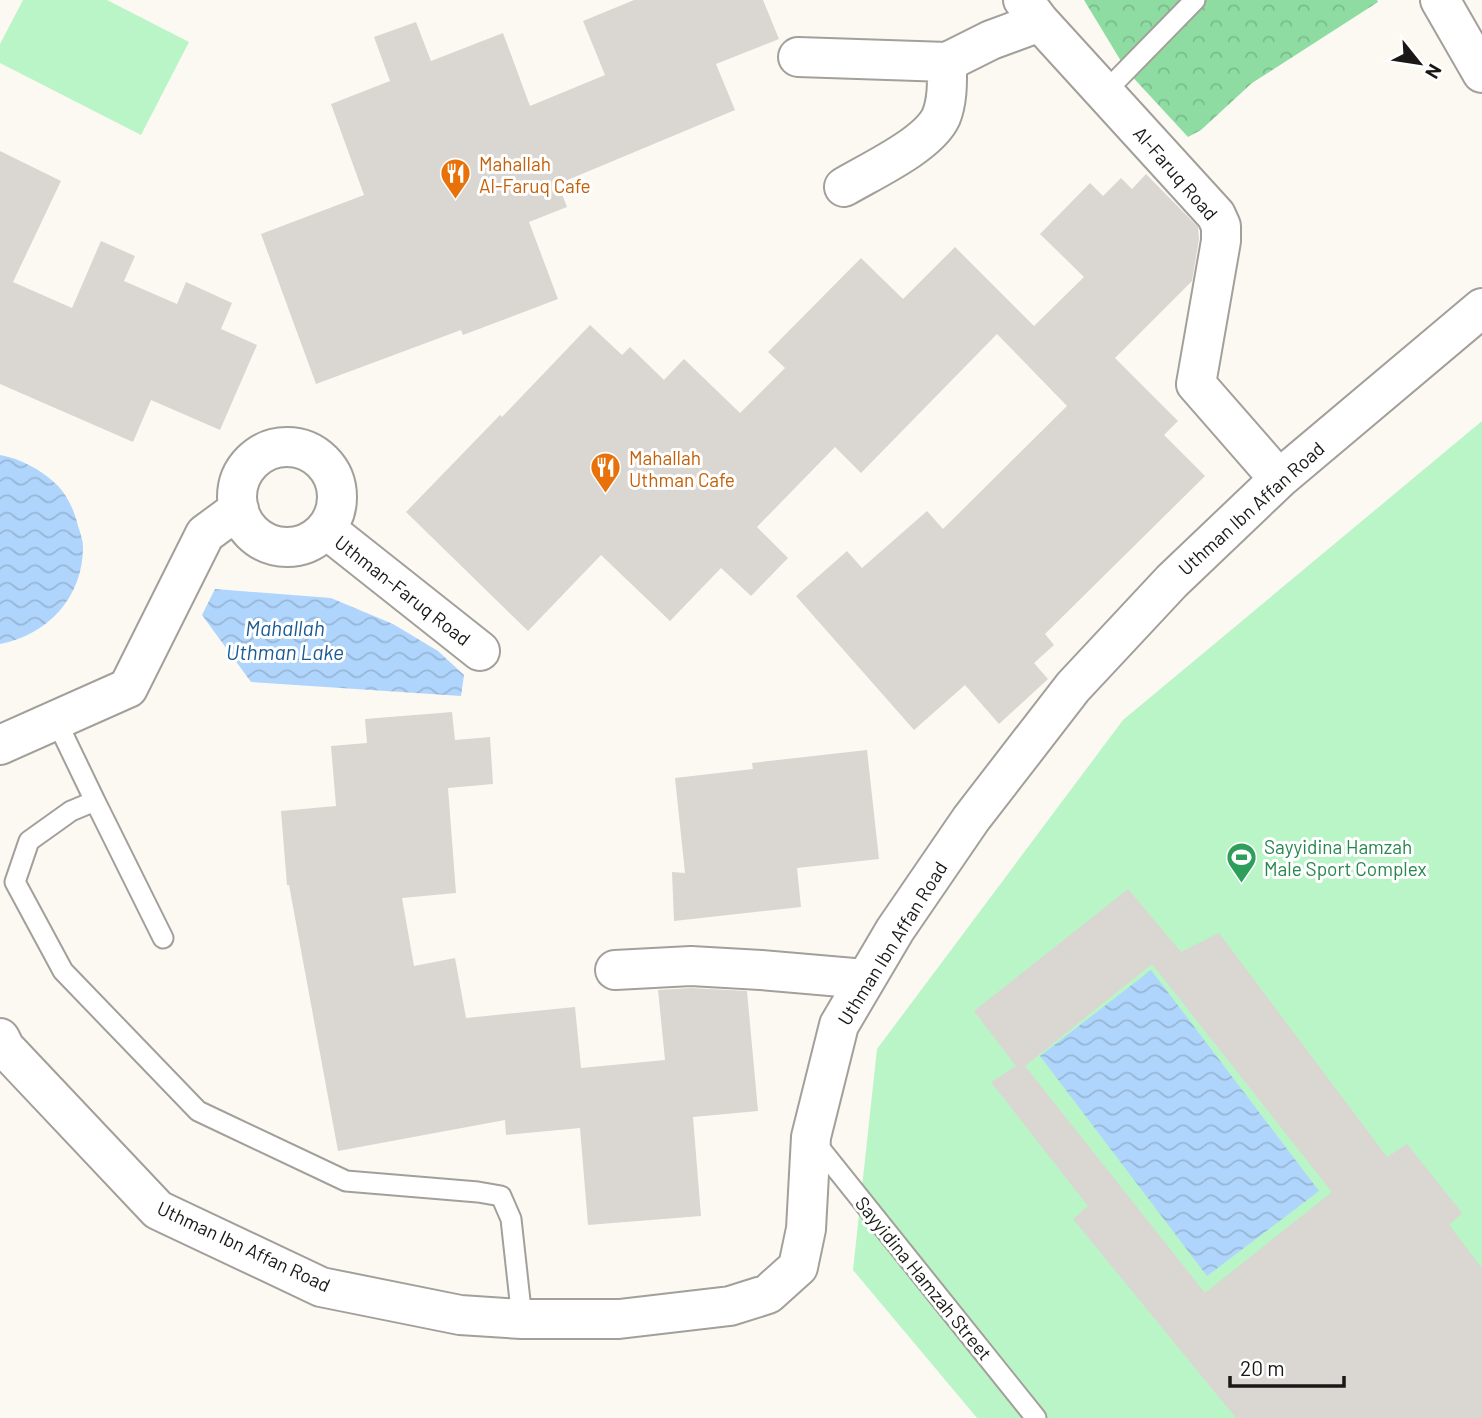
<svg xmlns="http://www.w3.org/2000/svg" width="1482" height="1418" font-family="Barlow,sans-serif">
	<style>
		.forest { fill: url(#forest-crowns) }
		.pitch { fill: #b9f5c6 }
		.water { fill: url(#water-waves) }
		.building { fill: #dad6d1; fill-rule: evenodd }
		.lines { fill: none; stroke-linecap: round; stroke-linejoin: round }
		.service-casing { stroke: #a39f9a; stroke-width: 23 }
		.minor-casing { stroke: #a39f9a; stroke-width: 42 }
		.tertiary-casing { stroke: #a39f9a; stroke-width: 42 }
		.service { stroke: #fff; stroke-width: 19 }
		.minor { stroke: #fff; stroke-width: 38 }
		.tertiary { stroke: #fff; stroke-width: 38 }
		.labels { text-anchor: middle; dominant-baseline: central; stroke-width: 6; stroke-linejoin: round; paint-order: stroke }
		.food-label { font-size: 19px; fill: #c56008; stroke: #fff; text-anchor: start }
		.street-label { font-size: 19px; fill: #1a1816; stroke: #fff }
		.leisure-label { font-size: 19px; fill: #27864d; stroke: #fff; text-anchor: start }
		.water-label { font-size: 21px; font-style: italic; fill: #195a94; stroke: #fff }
	</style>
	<defs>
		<pattern id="forest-crowns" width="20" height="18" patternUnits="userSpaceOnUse" patternTransform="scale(1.75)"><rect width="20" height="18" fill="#8edca2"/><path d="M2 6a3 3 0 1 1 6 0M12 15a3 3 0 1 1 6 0" fill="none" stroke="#7abc8b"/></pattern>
		<pattern id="water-waves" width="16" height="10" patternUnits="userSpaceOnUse" patternTransform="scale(1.75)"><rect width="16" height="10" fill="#b0d5fc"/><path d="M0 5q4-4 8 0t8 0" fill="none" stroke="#97b6d7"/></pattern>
	</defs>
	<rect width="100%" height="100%" fill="#fcf9f3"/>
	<path class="forest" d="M1084,0H1377L1378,2L1252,83L1201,130L1188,137L1127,71Z"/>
	<path class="pitch" d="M23,0H107L189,42L141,135L0,63V44Z
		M1482,421V1418H977L853,1270L877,1049L1123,720Z"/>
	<path class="water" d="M0,455C21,459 40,469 56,484C67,494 75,512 78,526C80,532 83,540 83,547C83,597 48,635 0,644Z
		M215,589L331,598L393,624L438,651L464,675L461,696L251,682L202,615Z
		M1151,970L1319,1191L1207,1276L1040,1056Z"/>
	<path class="building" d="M634,0H763L779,39L716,64L735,110L558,184L567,207L529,222L558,299L463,335L461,330L316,384L261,234L364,195L331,104L390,81L374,37L416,22L431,61L503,33L530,106L605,75L583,21Z
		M0,151L61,181L13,282L72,308L101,241L135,256L124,281L177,304L186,282L232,303L221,329L257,345L220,430L151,400L133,442L0,384Z
		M1146,174L1198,227L1199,239L1192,281L1115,358L1178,421L1164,435L1205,476L1045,634L1054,645L1034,663L1048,679L999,724L965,685L914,730L796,596L847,551L862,568L927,511L943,529L1067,406L997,334L861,473L835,447L757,527L788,558L751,596L721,568L670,621L601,555L528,631L406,512L500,415L502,417L590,325L622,355L630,347L664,380L684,359L740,413L785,368L768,352L861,258L903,299L955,247L1034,326L1084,277L1040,234L1090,183L1103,196L1121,178L1132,189Z
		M452,712L455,740L490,737L493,784L448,788L456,893L402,898L414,966L455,958L466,1018L575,1007L581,1068L665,1060L658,990L691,988L747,991L758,1111L693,1117L701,1216L588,1225L580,1128L506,1135L505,1120L338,1151L289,885H287L281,811L336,806L331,746L367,743L365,719Z
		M867,750L879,859L797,868L801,907L674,921L672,872L685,873L675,778L753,769L752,763Z
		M1128,889L1181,952L1219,933L1387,1157L1407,1144L1462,1213L1449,1225L1482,1268V1418H1236L1073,1219L1088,1206L991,1082L1016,1066L974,1011ZM1152,964L1332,1192L1205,1293L1025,1066Z"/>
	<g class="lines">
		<defs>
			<path id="service" d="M1105,92L1195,0
				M56,720L95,801
				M163,938L95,801L71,811L29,841L15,882L63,971L198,1111L346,1181L478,1192L501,1196L511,1219L522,1319
				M814,1141L1036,1418"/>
			<path id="minor" d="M1023,0L1040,22L1216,215L1221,226V241L1196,384L1279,479
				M798,57L947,62L991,40L1040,22
				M844,187C871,171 928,145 941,117C948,100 947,80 947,62
				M237 497a50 50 0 1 1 100 0a50 50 0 1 1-100 0Z
				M326,529L480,651
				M0,745L128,688L205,534L239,509
				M615,970L691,966L761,970L865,979
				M0,1038L5,1048L158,1210L321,1287L460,1315L522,1319H619L730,1306L768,1294L798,1267L806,1229L811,1137L839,1025L895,930L971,819L1073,687L1172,581L1279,479L1482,308"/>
			<path id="tertiary" d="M1440,0L1482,73"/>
		</defs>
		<use href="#service" class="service-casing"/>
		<use href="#minor" class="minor-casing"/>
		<use href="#tertiary" class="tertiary-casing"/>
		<use href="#service" class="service"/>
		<use href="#minor" class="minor"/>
		<use href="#tertiary" class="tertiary"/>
	</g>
	<defs>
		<symbol id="restaurant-pin" viewBox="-11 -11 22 30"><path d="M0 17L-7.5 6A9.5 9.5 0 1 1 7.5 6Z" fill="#e8710a" stroke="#fff"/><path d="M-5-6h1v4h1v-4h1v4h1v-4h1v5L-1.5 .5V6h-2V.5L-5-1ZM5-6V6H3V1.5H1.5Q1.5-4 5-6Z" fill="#fff"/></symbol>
		<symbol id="stadium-pin" viewBox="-11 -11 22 30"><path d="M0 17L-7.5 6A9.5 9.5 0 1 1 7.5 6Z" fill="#2e9e5b" stroke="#fff"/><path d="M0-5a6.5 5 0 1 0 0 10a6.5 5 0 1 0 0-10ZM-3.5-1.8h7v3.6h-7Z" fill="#fff"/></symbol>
	</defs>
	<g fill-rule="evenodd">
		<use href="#restaurant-pin" x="438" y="156" width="35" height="47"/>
		<use href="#restaurant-pin" x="588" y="450" width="35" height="47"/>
		<use href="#stadium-pin" x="1224" y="840" width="35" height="47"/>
	</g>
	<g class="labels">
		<g class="food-label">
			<text x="479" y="163">Mahallah<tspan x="479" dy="22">Al-Faruq Cafe</tspan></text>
			<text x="629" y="457">Mahallah<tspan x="629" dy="22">Uthman Cafe</tspan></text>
		</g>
		<g class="street-label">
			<text transform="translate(1176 173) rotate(49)">Al-Faruq Road</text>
			<text transform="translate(1251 508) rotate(-42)">Uthman Ibn Affan Road</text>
			<text transform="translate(403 590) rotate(38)">Uthman-Faruq Road</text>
			<text transform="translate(892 943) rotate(-58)">Uthman Ibn Affan Road</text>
			<text transform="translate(244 1246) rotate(25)">Uthman Ibn Affan Road</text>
			<text transform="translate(924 1278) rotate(51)">Sayyidina Hamzah Street</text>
		</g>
		<g class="leisure-label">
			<text x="1264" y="846">Sayyidina Hamzah<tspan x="1264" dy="22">Male Sport Complex</tspan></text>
		</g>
		<g class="water-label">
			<text x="285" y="627">Mahallah<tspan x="285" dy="24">Uthman Lake</tspan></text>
		</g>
	</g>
	<g transform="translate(1419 63) rotate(120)" stroke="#ffffff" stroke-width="5" paint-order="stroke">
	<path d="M0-5L12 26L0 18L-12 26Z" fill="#1a1816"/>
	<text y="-10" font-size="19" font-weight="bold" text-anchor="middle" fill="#1a1816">N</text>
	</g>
	<path d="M1230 1376v10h114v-10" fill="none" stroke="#1a1816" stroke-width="3.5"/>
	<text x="1240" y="1376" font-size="21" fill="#1a1816" stroke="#ffffff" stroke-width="5" paint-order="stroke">20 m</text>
</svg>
